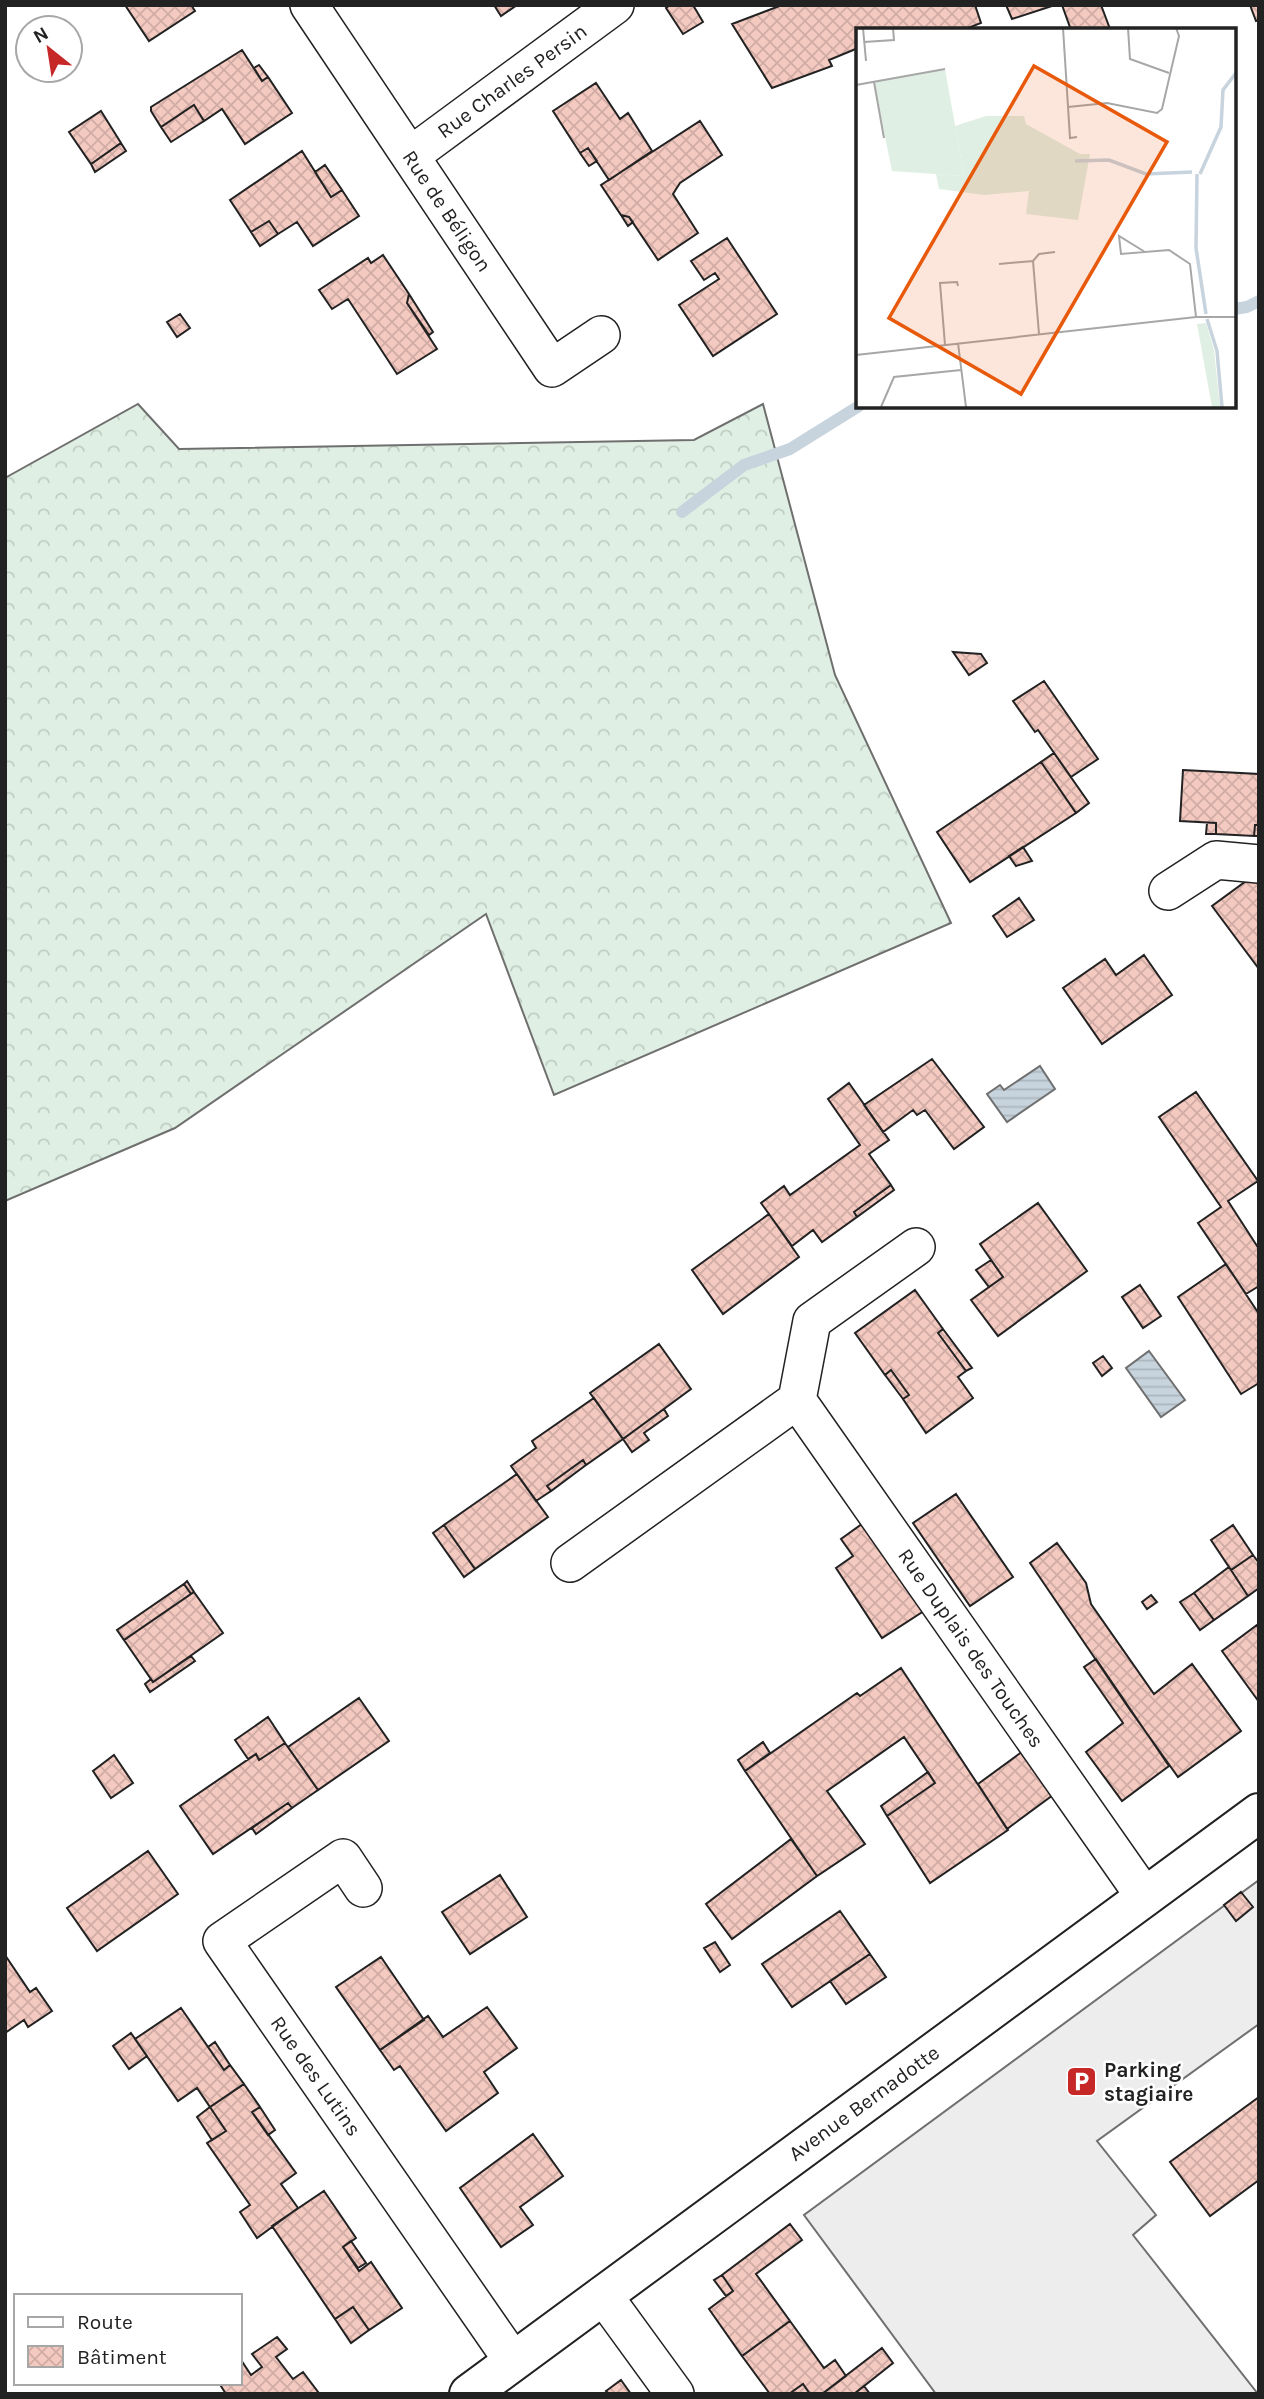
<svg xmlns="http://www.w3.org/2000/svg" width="1264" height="2399" font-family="Karla,sans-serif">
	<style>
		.forest { fill: url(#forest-crowns); stroke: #6f6f6f; stroke-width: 2 }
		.parking { fill: #ededed; stroke: #6f6f6f; stroke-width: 2 }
		.water { fill: url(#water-rules); stroke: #6f6f6f; stroke-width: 2 }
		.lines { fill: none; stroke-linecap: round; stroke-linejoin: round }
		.stream { stroke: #c7d3dd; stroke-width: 12 }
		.building { fill: url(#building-cross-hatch); stroke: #222; stroke-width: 2 }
		.street-casing { stroke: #222; stroke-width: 40 }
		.secondary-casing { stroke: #222; stroke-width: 42 }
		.street { stroke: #fff; stroke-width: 37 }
		.secondary { stroke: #fff; stroke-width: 38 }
		.labels { text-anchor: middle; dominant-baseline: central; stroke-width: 5; stroke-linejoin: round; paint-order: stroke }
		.street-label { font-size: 21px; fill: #222; stroke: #fff }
		.poi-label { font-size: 21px; font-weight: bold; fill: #222; stroke: #fff; text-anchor: start }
		.inset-river { fill: none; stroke: #c7d3dd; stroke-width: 3.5 }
		.inset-road { fill: none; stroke: #a7a7a7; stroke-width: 2 }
		.view { fill: #e8590c; fill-opacity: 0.15; stroke: #e8590c; stroke-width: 3.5 }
		.inset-edge { fill: none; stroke: #222; stroke-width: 3.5 }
	</style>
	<defs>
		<pattern id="forest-crowns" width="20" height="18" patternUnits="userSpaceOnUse" patternTransform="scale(1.75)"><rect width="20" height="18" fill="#e0efe3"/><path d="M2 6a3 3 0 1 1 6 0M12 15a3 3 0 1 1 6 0" fill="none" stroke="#c0cdc2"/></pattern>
		<pattern id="water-rules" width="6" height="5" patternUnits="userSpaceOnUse" patternTransform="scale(1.75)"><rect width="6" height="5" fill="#c7d3dd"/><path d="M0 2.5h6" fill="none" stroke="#abb5bd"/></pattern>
		<pattern id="building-cross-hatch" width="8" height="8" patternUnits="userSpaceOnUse" patternTransform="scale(1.75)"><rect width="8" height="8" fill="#f3c9c0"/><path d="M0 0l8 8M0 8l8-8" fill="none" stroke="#d0aca5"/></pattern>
	</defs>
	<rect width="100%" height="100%" fill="#fff"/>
	<path class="forest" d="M138,404L179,449L694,440L763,404L835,675L951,923L554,1095L486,914L175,1128L5,1201V478Z"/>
	<path class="parking" d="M1259,1880V2024L1097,2141L1156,2215L1133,2235L1258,2394H936L804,2215Z"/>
	<path class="water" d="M1040,1066L1055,1089L1007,1122L987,1094L1000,1085L1004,1090Z
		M1149,1351L1185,1400L1161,1417L1126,1368Z"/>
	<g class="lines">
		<path class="stream" d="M1234,309L1247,307L1259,301
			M682,512L744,465L790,449L859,406"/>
	</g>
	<path class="building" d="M125,5H191L195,11L149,41Z
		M494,5H517L501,16Z
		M670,5H693L703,22L683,34L666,8Z
		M782,5H975L981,23L963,30H858V48L829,60L832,66L772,88L732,24Z
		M1006,5H1055L1012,19Z
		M1062,5H1101L1110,29L1071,30Z
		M1250,5H1259V20L1256,21Z
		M242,50L262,81L268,77L292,113L245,144L222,109L204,121L194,105L161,127L151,111V107Z
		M259,65L268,77L262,81L254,68Z
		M596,83L620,119L628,113L652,151L609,180L588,148L580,153L553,111Z
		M194,105L204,121L171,142L161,127Z
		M101,111L121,143L91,164L69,132Z
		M700,121L722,155L680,183L673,194L698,233L658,260L629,217L621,215L601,185Z
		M121,143L126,151L95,172L91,164Z
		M588,148L597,161L589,166L580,153Z
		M302,151L331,197L342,190L359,216L313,246L297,222L278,234L269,221L251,232L230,200Z
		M325,165L342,190L331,197L315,172Z
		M621,215L629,217L633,222L628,226Z
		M269,221L278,234L260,246L251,232Z
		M727,238L777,314L713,356L679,305L719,279L715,273L704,280L691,261Z
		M383,255L409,294L407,303L437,349L397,374L348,299L332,309L319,290L368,258L371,263Z
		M409,294L433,332L429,335L407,303Z
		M180,314L190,328L177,337L167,322Z
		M953,652L981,654L987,663L969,675Z
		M1044,681L1098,759L1071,777L1038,730L1035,732L1013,701Z
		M1054,753L1089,803L1076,813L1041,762Z
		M1041,762L1076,813L970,882L937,832Z
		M1183,770L1259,774V825H1255L1254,836L1216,834V823L1180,821Z
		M1207,823H1216V834H1206Z
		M1255,825H1259V836H1254Z
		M1023,847L1032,861L1016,866L1009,856Z
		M1253,876L1259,884V969L1212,906Z
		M1019,898L1034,920L1007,937L993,916Z
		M1144,955L1172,995L1102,1044L1063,988L1105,959L1116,975Z
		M932,1059L984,1127L954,1149L925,1110L917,1115L913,1110L883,1132L864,1105Z
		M849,1083L889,1140L869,1154L891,1185L854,1212L857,1217L822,1242L813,1230L792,1246L761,1203L784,1186L790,1195L860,1145L828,1099Z
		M1196,1092L1258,1181L1228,1201L1259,1249V1286L1246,1294L1198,1223L1221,1207L1159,1117Z
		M891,1185L894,1190L857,1217L854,1212Z
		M1038,1203L1087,1271L998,1336L971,1300L1003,1277L980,1244Z
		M769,1214L799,1257L723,1314L692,1270Z
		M991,1260L1003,1277L989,1287L976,1270Z
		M1226,1264L1259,1314V1383L1241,1394L1178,1297Z
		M1140,1285L1161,1316L1143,1328L1122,1297Z
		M915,1290L943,1329L938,1333L966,1371L958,1377L973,1398L926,1433L903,1399L909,1395L891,1370L885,1375L855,1333Z
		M943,1329L972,1368L966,1371L938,1333Z
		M659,1344L691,1389L623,1439L590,1393Z
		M1103,1356L1112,1368L1102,1376L1093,1363Z
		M891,1370L909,1395L903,1399L885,1375Z
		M594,1398L623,1439L586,1465L583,1460L547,1486L551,1491L536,1501L511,1466L536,1448L532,1441Z
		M664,1409L668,1416L644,1433L649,1440L632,1452L623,1439Z
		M583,1460L586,1465L551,1491L547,1486Z
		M517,1474L548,1517L475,1569L444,1525Z
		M956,1494L1013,1577L970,1606L913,1523Z
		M866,1521L927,1609L882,1638L836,1568L853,1556L841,1539Z
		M444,1525L475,1569L464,1577L433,1533Z
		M1233,1525L1253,1555L1231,1570L1211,1540Z
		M1057,1543L1086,1583L1091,1604L1154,1694L1192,1664L1241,1731L1178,1777L1128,1707L1030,1563Z
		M1253,1555L1259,1563V1588L1248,1596L1231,1570Z
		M1229,1567L1248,1596L1214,1620L1194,1593Z
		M187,1581L194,1592L191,1594L184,1584Z
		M184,1584L191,1594L124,1640L117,1630Z
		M194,1592L223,1633L153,1682L124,1640Z
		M1194,1593L1214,1620L1200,1630L1180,1602Z
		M1151,1595L1157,1602L1147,1609L1142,1602Z
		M1257,1625L1259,1628V1702L1222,1651Z
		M191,1656L195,1661L150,1692L145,1684L151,1679L153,1682Z
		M1096,1659L1169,1766L1122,1801L1086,1752L1123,1723L1084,1667Z
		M901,1668L1008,1830L930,1883L887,1816L935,1783L904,1737L827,1791L865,1844L817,1876L745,1771L857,1693L860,1696Z
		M359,1698L389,1741L318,1790L288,1747Z
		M268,1717L285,1743L259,1760L256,1754L248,1759L235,1740Z
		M763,1742L770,1753L745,1771L738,1760Z
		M285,1743L318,1790L292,1808L288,1803L213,1854L180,1806L256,1754L259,1760Z
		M1023,1751L1053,1795L1007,1829L978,1784Z
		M114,1755L133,1783L111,1798L93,1771Z
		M928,1772L935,1783L887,1816L881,1806Z
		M288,1803L292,1808L256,1834L252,1828Z
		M791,1839L817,1876L732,1939L706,1904Z
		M148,1851L178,1894L97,1951L67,1908Z
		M500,1875L527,1917L470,1954L442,1912Z
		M1241,1892L1253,1907L1236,1921L1224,1905Z
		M840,1911L870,1954L792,2007L762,1964Z
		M715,1942L730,1965L720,1972L704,1948Z
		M870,1954L886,1977L846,2004L830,1981Z
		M5,1955L30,1992L36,1988L52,2011L28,2027L24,2020L5,2033Z
		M381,1957L424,2020L380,2050L336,1987Z
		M487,2007L517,2048L484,2072L498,2093L446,2131L400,2066L394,2070L380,2050L428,2016L443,2037Z
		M181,2008L224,2070L230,2065L244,2084L210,2107L197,2088L178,2101L135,2039Z
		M131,2033L147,2056L129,2069L113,2046Z
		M215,2042L230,2065L224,2070L208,2047Z
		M244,2084L260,2107L252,2112L296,2173L281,2184L298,2208L257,2238L240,2212L250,2205L207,2143L226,2131L210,2107Z
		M1259,2097V2180L1210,2216L1170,2162Z
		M210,2107L226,2131L212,2140L197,2117Z
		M260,2107L275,2130L268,2135L252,2112Z
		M533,2134L563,2176L520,2207L533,2225L501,2247L460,2188Z
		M324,2191L356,2238L343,2247L359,2271L371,2262L402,2308L369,2330L353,2307L335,2319L272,2226Z
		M790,2224L802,2240L756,2274L790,2321L742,2356L709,2309L733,2291L722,2275Z
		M351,2241L366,2263L358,2268L343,2247Z
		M722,2275L733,2291L726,2296L714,2280Z
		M353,2307L369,2330L351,2343L335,2319Z
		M790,2321L824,2368L835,2360L846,2376L822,2394H810L803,2384L789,2394H770L742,2356Z
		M277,2337L287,2349L276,2357L293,2379L303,2372L318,2392L316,2394H226L219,2383H240V2365L243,2363L251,2375L262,2367L252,2354Z
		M882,2348L893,2363L854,2394H822Z
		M621,2380L631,2394H609L606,2391Z
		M803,2384L810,2394H789Z
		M864,2386L870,2394H854Z"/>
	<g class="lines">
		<defs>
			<path id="street" d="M309,5L552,368L601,335
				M410,156L615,5
				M1168,891L1216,860L1259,864
				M797,1400L1145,1897
				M570,1563L797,1400L812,1321L916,1247
				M363,1888L343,1858L222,1941L513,2361
				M603,2295L675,2394"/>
			<path id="secondary" d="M469,2394L1259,1813"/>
		</defs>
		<use href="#street" class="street-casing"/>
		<use href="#secondary" class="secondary-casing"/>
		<use href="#street" class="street"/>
		<use href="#secondary" class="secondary"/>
	</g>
	<defs>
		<symbol id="parking-square" viewBox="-11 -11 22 22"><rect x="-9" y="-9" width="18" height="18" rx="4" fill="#c62828" stroke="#fff"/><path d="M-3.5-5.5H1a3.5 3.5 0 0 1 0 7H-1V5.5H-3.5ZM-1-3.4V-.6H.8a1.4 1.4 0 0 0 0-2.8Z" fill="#fff"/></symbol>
	</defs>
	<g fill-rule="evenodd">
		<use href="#parking-square" x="1064" y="2064" width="35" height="35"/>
	</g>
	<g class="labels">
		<g class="street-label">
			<text transform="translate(512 81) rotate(-36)">Rue Charles Persin</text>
			<text transform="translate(447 211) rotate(56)">Rue de Béligon</text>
			<text transform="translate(971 1648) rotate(55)">Rue Duplais des Touches</text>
			<text transform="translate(316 2076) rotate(55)">Rue des Lutins</text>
			<text transform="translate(864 2103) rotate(-36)">Avenue Bernadotte</text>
		</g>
		<g class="poi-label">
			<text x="1104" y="2070">Parking<tspan x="1104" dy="24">stagiaire</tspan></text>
		</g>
	</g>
	<g transform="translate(856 28)">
		<rect width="380" height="380" fill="#fff"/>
		<path d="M350,295L358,322L364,379H356L341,296Z" fill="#e0efe3"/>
		<path d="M130,88H168L170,96L224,126H234L222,192L170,186L173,163L128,167L83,161L80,146L108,148L99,98Z" fill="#e0efe3"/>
		<path d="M89,41L108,148L36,143L18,54Z" fill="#e0efe3"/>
		<path class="inset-river" d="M219,133L253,132L290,146L336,144M341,146L340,220L350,286M344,146L365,99L367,62L380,45M351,291L361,323L366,379"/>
		<path class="inset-road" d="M7,0L10,33M207,0L214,110L221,109M272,0L274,31L313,45M8,14L38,12L37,0M18,54L28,110M0,57L89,41M212,79L251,75L301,85L306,81L323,8L320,0M289,224L263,208L265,226L313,222L334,236L340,289M177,233L183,306M143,236L177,233L183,226L199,224M102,315L110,379M89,317L84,255L101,254L102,258M0,327L340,289H380M25,379L38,349L105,342"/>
		<path class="view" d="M178,38L311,114L165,366L33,290Z"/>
		<rect width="380" height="380" class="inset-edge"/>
	</g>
	<rect width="1264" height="2399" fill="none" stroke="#222222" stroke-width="14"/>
	<rect x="14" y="2294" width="228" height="91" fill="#ffffff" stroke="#a7a7a7" stroke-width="2"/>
	<rect x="28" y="2317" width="35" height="10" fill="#ffffff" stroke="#a7a7a7" stroke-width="2"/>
	<text x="77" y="2329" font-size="21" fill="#222222">Route</text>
	<rect x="28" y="2346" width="35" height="21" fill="url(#building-cross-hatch)" stroke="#a7a7a7" stroke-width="2"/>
	<text x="77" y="2364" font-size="21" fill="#222222">Bâtiment</text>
	<g transform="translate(49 49) rotate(330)"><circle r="33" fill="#ffffff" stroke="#a7a7a7" stroke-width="2"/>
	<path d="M0-5L12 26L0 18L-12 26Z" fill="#c62828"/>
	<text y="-10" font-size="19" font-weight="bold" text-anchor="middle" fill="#222222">N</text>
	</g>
</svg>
